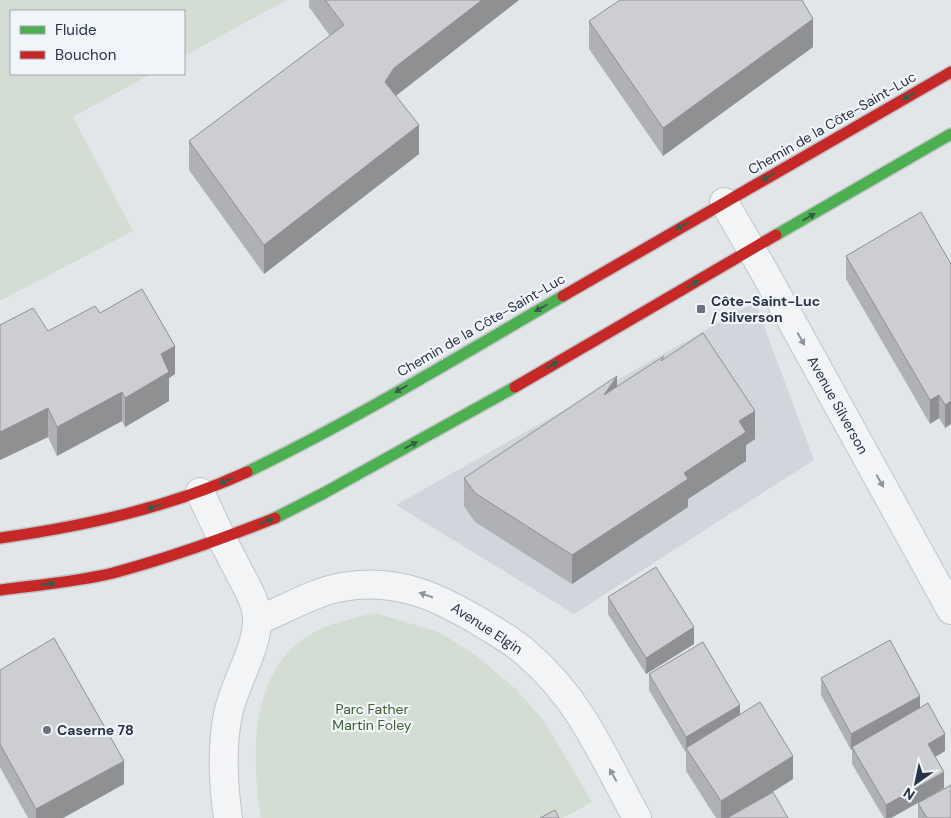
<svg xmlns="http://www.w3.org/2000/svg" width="951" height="818" font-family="'DM Sans',sans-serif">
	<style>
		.built { fill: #d1d5dc }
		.green { fill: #d4ddd3 }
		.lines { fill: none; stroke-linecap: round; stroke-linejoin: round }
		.street-casing { stroke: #c1c4c7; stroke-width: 30 }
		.fast-casing { stroke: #c1c4c7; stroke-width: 14 }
		.jam-casing { stroke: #c1c4c7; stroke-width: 14 }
		.street { stroke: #f2f4f5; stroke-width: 28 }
		.fast { stroke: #4caf50; stroke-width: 11 }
		.jam { stroke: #c62828; stroke-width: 11 }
		.wall { fill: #afb1b4 }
		.shaded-wall { fill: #8f9092 }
		.building { fill: #ccced1; stroke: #8f9092 }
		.oneway { fill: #355e48 }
		.oneway2 { fill: #8d949c }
		.poi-dot { fill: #69727e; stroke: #f1f4f8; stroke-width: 2 }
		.labels { text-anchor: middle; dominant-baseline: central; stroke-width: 4.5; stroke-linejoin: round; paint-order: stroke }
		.street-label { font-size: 14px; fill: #283344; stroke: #f1f4f8 }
		.poi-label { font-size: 14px; font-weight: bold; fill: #283344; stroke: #f1f4f8; text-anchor: start }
		.park-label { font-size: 14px; fill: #3e6134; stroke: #f1f4f8 }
	</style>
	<rect width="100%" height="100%" fill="#e3e6e9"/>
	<path class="built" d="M755,302L814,460L574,614L396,505Z"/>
	<path class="green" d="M0,0H287L184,56V11H11V74H151L73,117L133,231L0,301Z
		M376,613L441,633L475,655L516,689L544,721L592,802L563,818H261C251,757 249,670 311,634C331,622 353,618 376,613Z"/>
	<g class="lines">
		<defs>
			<path id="street" d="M724,202L765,273L951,610
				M200,492L222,539L250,593C254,602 258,613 257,623C256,650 234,685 228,714C221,749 223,783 228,818
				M258,620C285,610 313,592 342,587C397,577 439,597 485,625C498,633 514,642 525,652C547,671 567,694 582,718C602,750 619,785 637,818"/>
			<path id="fast" d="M776,235L951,134
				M247,472C355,420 459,356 563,296
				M275,518L324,493L515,387"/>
			<path id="jam" d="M563,296L951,72
				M515,387L776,235
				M0,538C85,526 168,508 247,472
				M0,590C38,585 76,582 113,573C169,558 222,539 275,518"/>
		</defs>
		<use href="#street" class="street-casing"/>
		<use href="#fast" class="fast-casing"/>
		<use href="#jam" class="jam-casing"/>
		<use href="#street" class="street"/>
		<use href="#fast" class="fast"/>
		<use href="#jam" class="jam"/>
	</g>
	<path class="wall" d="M309,0H519L396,96L419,154L264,274L189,170V141L330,36L309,7Z
		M589,21L813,47L663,156L589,49Z
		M846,256L951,264L945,428L939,418L930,424L846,279Z
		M100,313L175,374L169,378V401L125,427L122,421L57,456L48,437L0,460V325L48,331Z
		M664,359L755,439L746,445V461L688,499V507L572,584L475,522L464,506V478Z
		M608,597L694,644L646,674L608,614Z
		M0,670L124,784L63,818H28L0,767Z
		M649,674L740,714L793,779L768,795L788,818H716L686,771V753L649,690Z
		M821,678L920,708L945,751L935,757L944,788L891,818H884L852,764V749L851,750L821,695Z
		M918,803L951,818H918Z"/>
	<path class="shaded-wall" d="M482,0H519L394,97L385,82L394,68Z
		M813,19V47L663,156V128Z
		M419,125V154L264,274V245Z
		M175,346V374L169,378V401L125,427V398L161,354Z
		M617,376V405L604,395Z
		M122,392V421L57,456V427Z
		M939,395V418L930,424V400Z
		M951,401V424L945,428V405Z
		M48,408V437L0,460V432Z
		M755,411V439L746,445V461L688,499V507L572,584V555L684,473L739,421Z
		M694,627V644L646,674V658Z
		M920,696V712L852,747V749L851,750V734Z
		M740,705V722L686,748V754V737Z
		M945,734V751L928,761V744Z
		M793,756V779L731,818H721V801Z
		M124,761V784L63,818H36V809Z
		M944,772V788L891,818H886V805Z"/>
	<path class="building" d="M325,0H482L394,68L385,82L419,125L264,245L189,141L344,25Z
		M620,0H802L813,19L663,128L589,21Z
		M921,212L951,264V401L945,405L939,395L930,400L846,256Z
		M142,289L175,346L161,354L169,372L125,398L122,392L57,427L48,408L0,432V325L33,308L48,331L95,306L100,313Z
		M703,333L755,411L739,421L746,432L684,473L688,479L572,555L475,493L464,478L617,376L604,395L664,356L661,361Z
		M656,567L694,627L646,658L608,597Z
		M54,638L124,761L36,809L0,744V670Z
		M890,640L920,696L851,734L821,678Z
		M703,642L740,705L686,737L649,674Z
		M760,702L793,756L721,801L686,748Z
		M928,703L945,734L928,744L944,772L886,805L852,747Z
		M951,785V818H927L918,803Z
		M773,792L788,818H727Z
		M555,810L559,818H540Z"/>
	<defs><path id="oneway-solid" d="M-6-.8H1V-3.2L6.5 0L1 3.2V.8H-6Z" transform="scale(1.25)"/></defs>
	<g class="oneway">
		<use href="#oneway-solid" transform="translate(909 96) rotate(150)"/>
		<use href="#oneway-solid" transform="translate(768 177) rotate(150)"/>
		<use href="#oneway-solid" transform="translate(809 217) rotate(-30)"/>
		<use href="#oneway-solid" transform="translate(682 226) rotate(150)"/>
		<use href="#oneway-solid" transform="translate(693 284) rotate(-30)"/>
		<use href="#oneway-solid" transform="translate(541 308) rotate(150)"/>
		<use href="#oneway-solid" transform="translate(552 365) rotate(-30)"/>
		<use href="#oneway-solid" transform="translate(401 389) rotate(150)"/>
		<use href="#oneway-solid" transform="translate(411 445) rotate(-29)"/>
		<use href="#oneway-solid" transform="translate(226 481) rotate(157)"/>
		<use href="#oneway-solid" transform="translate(154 507) rotate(165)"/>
		<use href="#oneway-solid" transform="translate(267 521) rotate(-22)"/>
		<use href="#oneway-solid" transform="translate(48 584) rotate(-8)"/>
	</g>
	<g class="oneway2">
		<use href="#oneway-solid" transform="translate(801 339) rotate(61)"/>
		<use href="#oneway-solid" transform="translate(880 481) rotate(61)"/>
		<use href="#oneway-solid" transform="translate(426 595) rotate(-161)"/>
		<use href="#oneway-solid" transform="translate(613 775) rotate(-119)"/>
	</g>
	<g class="poi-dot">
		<rect x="696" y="304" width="10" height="10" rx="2.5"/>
		<circle cx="47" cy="730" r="5"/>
	</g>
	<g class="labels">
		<g class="street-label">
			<text transform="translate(832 123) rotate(-30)">Chemin de la Côte-Saint-Luc</text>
			<text transform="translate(481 325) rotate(-30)">Chemin de la Côte-Saint-Luc</text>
			<text transform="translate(838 405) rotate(61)">Avenue Silverson</text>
			<text transform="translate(487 628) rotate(33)">Avenue Elgin</text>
		</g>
		<g class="poi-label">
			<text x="711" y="301">Côte-Saint-Luc<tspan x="711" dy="16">/ Silverson</tspan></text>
			<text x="57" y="730">Caserne 78</text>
		</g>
		<g class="park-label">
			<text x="372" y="709">Parc Father<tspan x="372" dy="16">Martin Foley</tspan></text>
		</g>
	</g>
	<rect x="10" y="10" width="175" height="65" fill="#f1f4f8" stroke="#a1a7b0"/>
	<rect x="20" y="26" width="25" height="8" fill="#4caf50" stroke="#a1a7b0"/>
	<text x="55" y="35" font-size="15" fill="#283344">Fluide</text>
	<rect x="20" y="51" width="25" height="8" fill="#c62828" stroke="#a1a7b0"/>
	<text x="55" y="60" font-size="15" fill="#283344">Bouchon</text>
	<g transform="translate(916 783) rotate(213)" stroke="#f1f4f8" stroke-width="4" paint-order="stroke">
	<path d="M0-4L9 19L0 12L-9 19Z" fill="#283344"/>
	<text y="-8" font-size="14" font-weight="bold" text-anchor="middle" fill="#283344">N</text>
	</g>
</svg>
